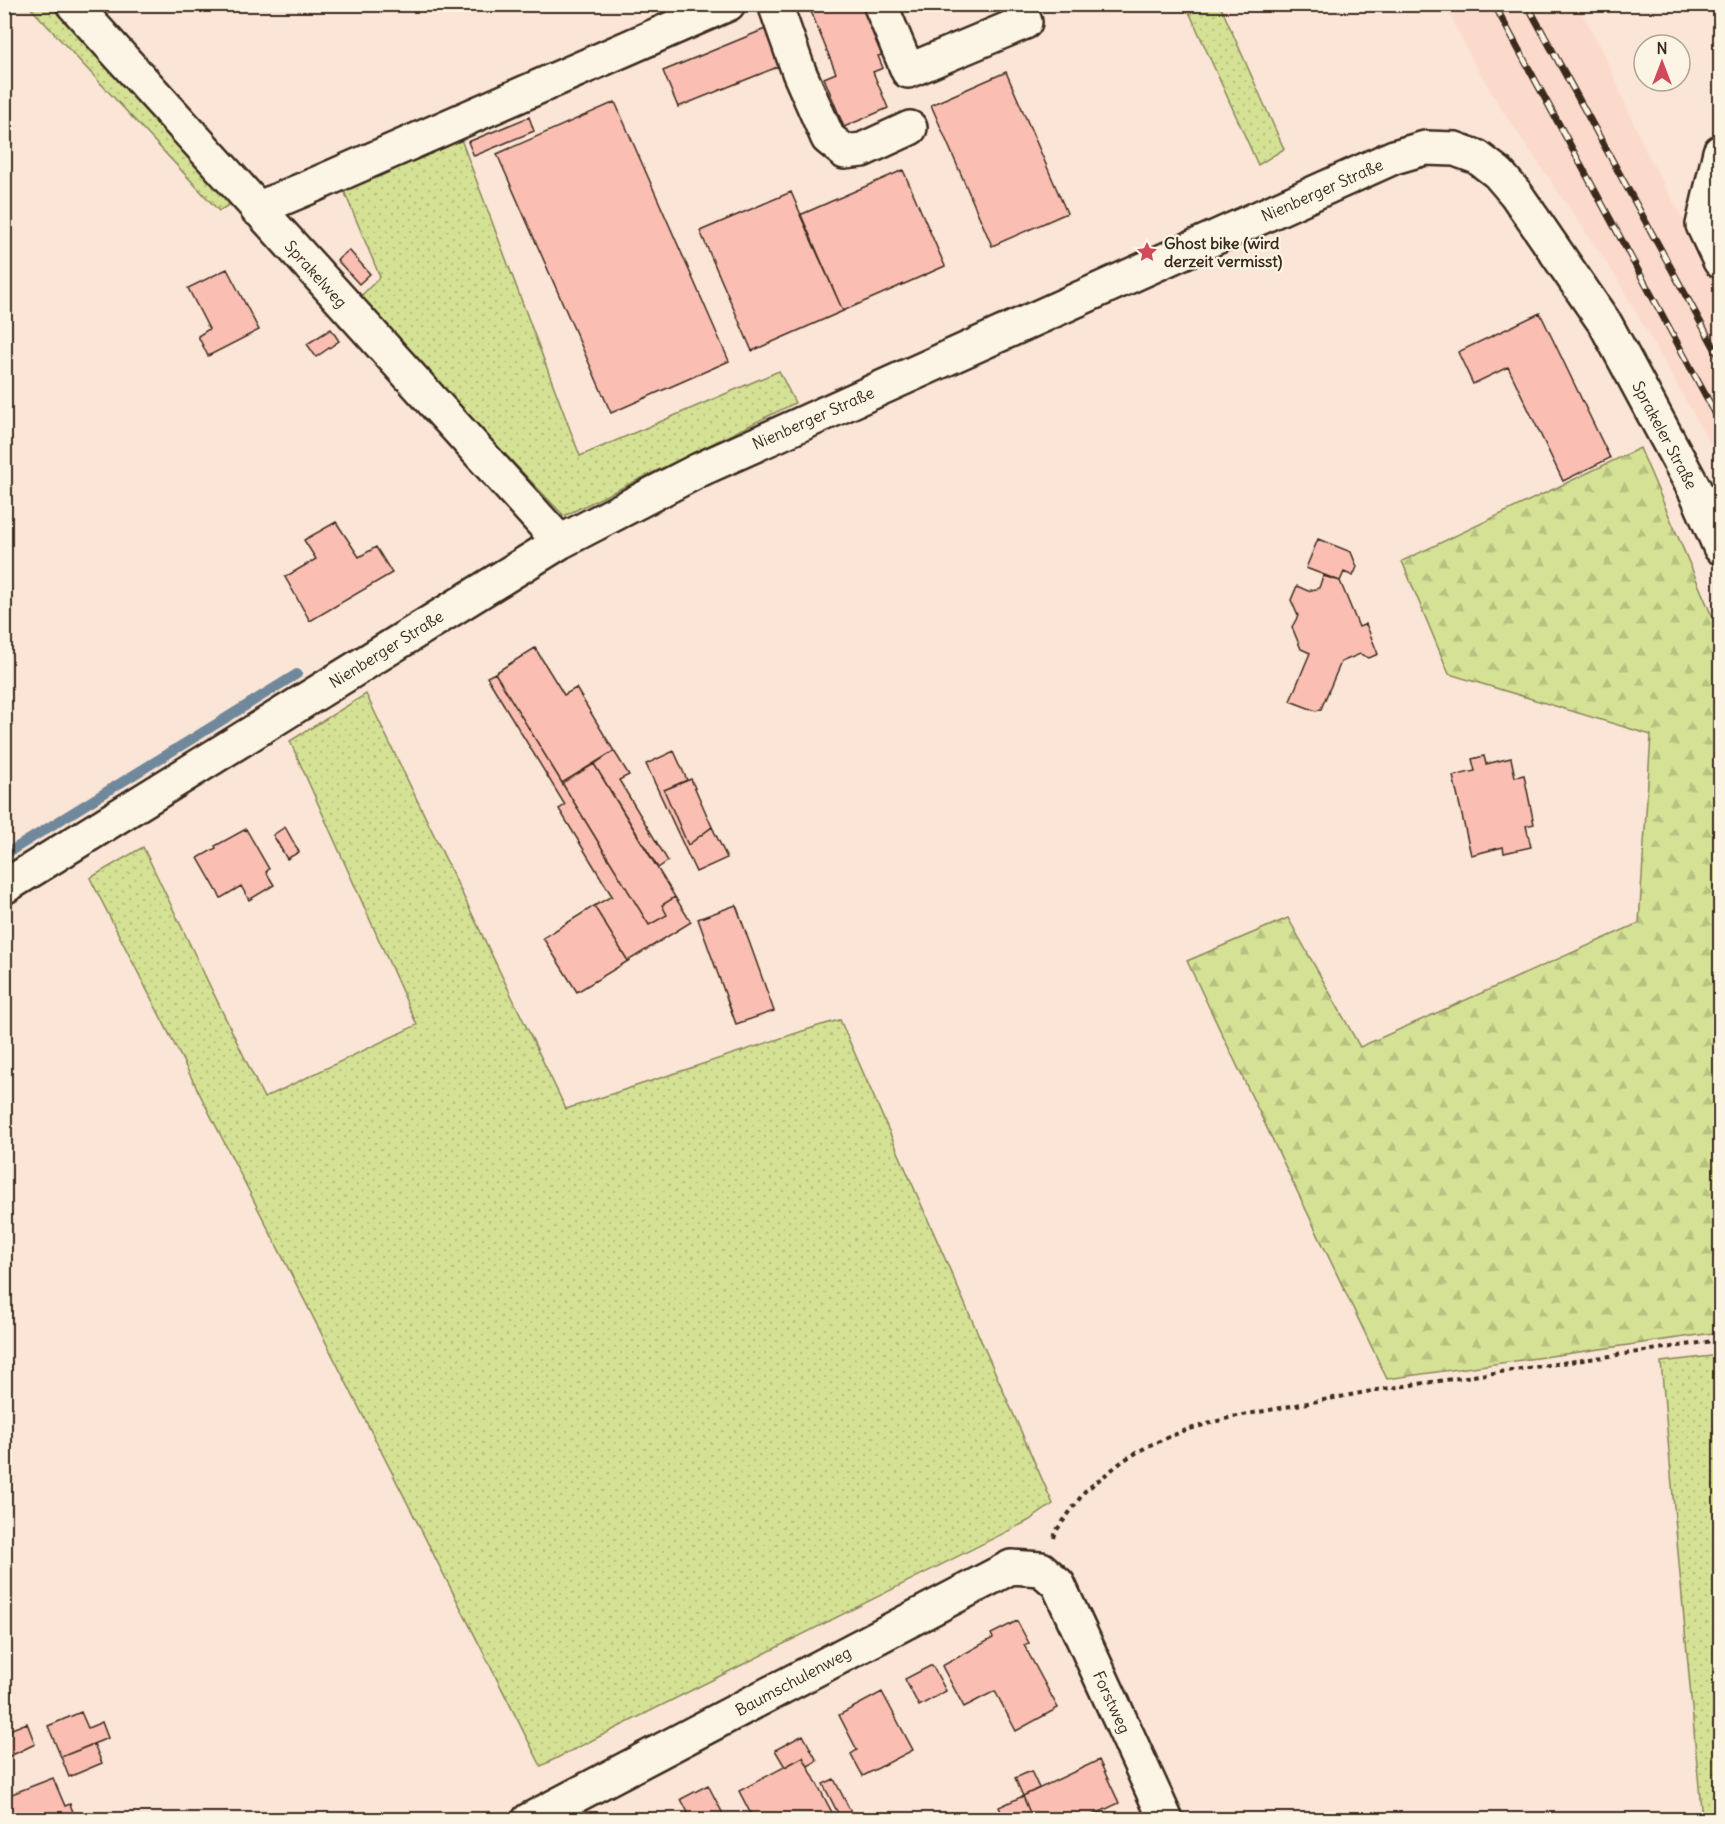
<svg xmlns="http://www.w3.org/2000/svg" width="1725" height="1824" font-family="Delius,sans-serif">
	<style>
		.built { fill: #fbdacb }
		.grass { fill: url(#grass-dots); stroke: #88865a; stroke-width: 1.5 }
		.forest { fill: url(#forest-firs); stroke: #88865a; stroke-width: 1.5 }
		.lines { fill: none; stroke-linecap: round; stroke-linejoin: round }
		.stream { stroke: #6f889b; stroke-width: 10 }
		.building { fill: #fabfb2; stroke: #3b2a1e; stroke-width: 1.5 }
		.minor-casing { stroke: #3b2a1e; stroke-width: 38 }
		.path { stroke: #3b2a1e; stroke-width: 4; stroke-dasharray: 4.5 4.5; stroke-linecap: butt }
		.minor { stroke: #fcf5e5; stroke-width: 33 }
		.rail-casing { stroke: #3b2a1e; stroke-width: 7 }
		.rail { stroke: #fcf5e5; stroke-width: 4.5; stroke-dasharray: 14; stroke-linecap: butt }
		.labels { text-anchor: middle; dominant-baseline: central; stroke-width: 4.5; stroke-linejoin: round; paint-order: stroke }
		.street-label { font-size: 16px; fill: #3b2a1e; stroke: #fcf5e5 }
		.poi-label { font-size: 16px; font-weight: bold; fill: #3b2a1e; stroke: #fcf5e5; text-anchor: start }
	</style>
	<defs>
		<pattern id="grass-dots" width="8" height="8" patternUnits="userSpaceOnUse" patternTransform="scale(1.5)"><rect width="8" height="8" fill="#d5e295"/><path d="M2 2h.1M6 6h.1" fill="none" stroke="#b8c280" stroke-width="1.8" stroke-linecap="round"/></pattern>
		<pattern id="forest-firs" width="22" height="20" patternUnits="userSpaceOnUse" patternTransform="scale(1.5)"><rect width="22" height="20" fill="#d5e295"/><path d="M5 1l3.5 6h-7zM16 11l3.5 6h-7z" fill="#b8c280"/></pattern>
	</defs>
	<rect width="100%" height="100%" fill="#fbe5d6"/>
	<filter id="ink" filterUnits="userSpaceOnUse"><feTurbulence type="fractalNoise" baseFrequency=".0167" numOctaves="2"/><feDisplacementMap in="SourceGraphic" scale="12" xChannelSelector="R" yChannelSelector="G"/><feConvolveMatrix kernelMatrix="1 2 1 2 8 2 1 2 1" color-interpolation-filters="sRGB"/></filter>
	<g filter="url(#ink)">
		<path class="built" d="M1445,5H1578L1604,54L1646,152L1720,286V461L1615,275L1504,113L1472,60Z"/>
		<path class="grass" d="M28,5H55L233,202L219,211Z
			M1186,5H1220L1284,149L1258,165Z
			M459,134L580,456L779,371L795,403L564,516L358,299L380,277L342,186Z
			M366,694L566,1109L818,1026L840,1020L1053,1504L1028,1521L541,1766L90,878L143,847L264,1098L417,1025L290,741Z
			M1720,1355V1819L1702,1820L1661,1362Z"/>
		<path class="forest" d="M1640,448L1720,635V1332L1387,1379L1187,961L1288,918L1360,1047L1639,923L1651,735L1449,674L1402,561Z"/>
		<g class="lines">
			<path class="stream" d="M4,855L297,674"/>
		</g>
		<path class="building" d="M808,4H862L882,55L878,56L883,68L873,72L888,108L844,127L824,78L836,73Z
			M775,25L790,62L678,107L663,71Z
			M1006,72L1067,213L992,246L931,105Z
			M615,102L729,361L611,413L497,154Z
			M529,117L534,131L474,156L468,142Z
			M903,170L945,266L843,311L800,215Z
			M791,192L843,311L752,351L700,231Z
			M349,250L370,274L359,284L337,260Z
			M227,269L259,330L208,356L198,336L209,329L188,288Z
			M1540,313L1610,458L1563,481L1508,367L1473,384L1458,352Z
			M331,329L339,341L316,357L307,344Z
			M336,522L359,557L376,547L392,573L310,621L285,577L316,559L304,540Z
			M1318,539L1351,552L1357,567L1353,576L1344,572L1340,581L1306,568Z
			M1323,576L1340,581L1359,627L1366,624L1378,654L1369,658L1360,654L1341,662L1321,709L1316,711L1290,701L1310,653L1301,649L1292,627L1298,616L1291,600L1297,586L1308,591L1319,588Z
			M535,648L564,695L576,688L614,751L562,783L495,673Z
			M495,673L649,925L667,915L662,905L675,897L691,922L628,961L594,906L612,896L559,809L565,805L487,677Z
			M614,751L629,775L619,780L668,861L658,868L594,764Z
			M674,751L687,780L664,790L688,845L712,827L727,858L696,872L646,764Z
			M1484,756L1486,764L1511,758L1515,777L1524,775L1534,824L1526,826L1531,847L1504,853L1503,847L1471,855L1453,776L1475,771L1472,759Z
			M594,764L675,897L662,905L667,915L649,925L562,783Z
			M691,779L712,827L688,845L664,790Z
			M285,827L299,852L287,859L273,835Z
			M246,829L269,869L266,872L274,885L249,900L241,886L221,898L198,858L216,848L215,846Z
			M736,905L774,1011L736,1024L698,919Z
			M594,906L628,961L577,992L543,938Z
			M1017,1621L1029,1643L1024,1645L1058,1708L1016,1731L995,1691L964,1707L942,1666L993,1638L991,1634Z
			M932,1665L946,1691L919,1706L905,1679Z
			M882,1692L913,1750L863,1776L851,1754L857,1750L839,1715Z
			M81,1712L88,1728L102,1722L108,1738L61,1757L48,1726Z
			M27,1723L35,1744L4,1759V1732Z
			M803,1735L817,1761L808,1766L803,1757L785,1767L775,1750Z
			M94,1744L102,1763L69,1777L61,1757Z
			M803,1757L836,1820H754L739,1791Z
			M1099,1760L1119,1803L1083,1820H1033L1023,1796Z
			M1031,1771L1039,1788L1023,1796L1015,1778Z
			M53,1778L65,1806L70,1804L76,1820H4V1797Z
			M834,1779L851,1812L840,1817L823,1784Z
			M708,1785L723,1814L712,1820H709L706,1815L697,1820H692L681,1799Z
			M1023,1796L1033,1820H1005L999,1807Z
			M1096,1813L1099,1820H1090L1089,1817Z"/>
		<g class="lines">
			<defs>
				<path id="minor" d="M73,4L560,542
					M775,4L799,72L828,138L845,152L862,150L910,128
					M880,4L908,71L1025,22L1017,4
					M1720,152L1703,225L1720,261
					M257,209L314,185L728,4
					M4,887L560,542L699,470L1394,157L1425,148L1455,149L1477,157L1498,173L1516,194L1606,325L1697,494L1720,547
					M529,1820L1011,1567L1041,1569L1058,1584L1166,1820"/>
			</defs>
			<use href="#minor" class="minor-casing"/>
			<path class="path" d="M1054,1538L1056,1531L1085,1491L1124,1460L1150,1445L1186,1430L1232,1417L1377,1390L1720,1340"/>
			<use href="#minor" class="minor"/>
			<defs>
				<path id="rail" d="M1494,4L1720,422
					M1527,4L1720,358"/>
			</defs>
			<use href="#rail" class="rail-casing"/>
			<use href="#rail" class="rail"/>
		</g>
	</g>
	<defs>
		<symbol id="sight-bare" viewBox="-9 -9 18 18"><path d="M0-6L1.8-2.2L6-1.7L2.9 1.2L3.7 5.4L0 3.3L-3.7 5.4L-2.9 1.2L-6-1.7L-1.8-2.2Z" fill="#d1495b" stroke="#fcf5e5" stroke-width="2.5" paint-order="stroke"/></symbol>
	</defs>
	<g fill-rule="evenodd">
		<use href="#sight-bare" x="1132" y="237" width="30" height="30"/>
	</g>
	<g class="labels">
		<g class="street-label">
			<text transform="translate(1322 190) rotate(-24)">Nienberger Straße</text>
			<text transform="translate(316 274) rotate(48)">Sprakelweg</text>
			<text transform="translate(813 418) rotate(-24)">Nienberger Straße</text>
			<text transform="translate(1665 435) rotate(62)">Sprakeler Straße</text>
			<text transform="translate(386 649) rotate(-32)">Nienberger Straße</text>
			<text transform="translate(793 1681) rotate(-28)">Baumschulenweg</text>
			<text transform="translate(1112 1702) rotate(65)">Forstweg</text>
		</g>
		<g class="poi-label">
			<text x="1164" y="243">Ghost bike (wird<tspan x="1164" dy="18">derzeit vermisst)</tspan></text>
		</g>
	</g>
	<rect width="1725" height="1824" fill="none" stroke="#fcf5e5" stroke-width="24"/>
	<rect x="12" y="12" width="1701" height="1800" fill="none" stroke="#3b2a1e" stroke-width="2" filter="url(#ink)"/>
	<g transform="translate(1662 63)"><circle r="28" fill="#fcf5e5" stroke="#afa495" stroke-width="1.5"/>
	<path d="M0-4.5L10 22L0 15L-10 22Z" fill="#d1495b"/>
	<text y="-9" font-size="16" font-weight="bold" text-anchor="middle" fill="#3b2a1e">N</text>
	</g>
</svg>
